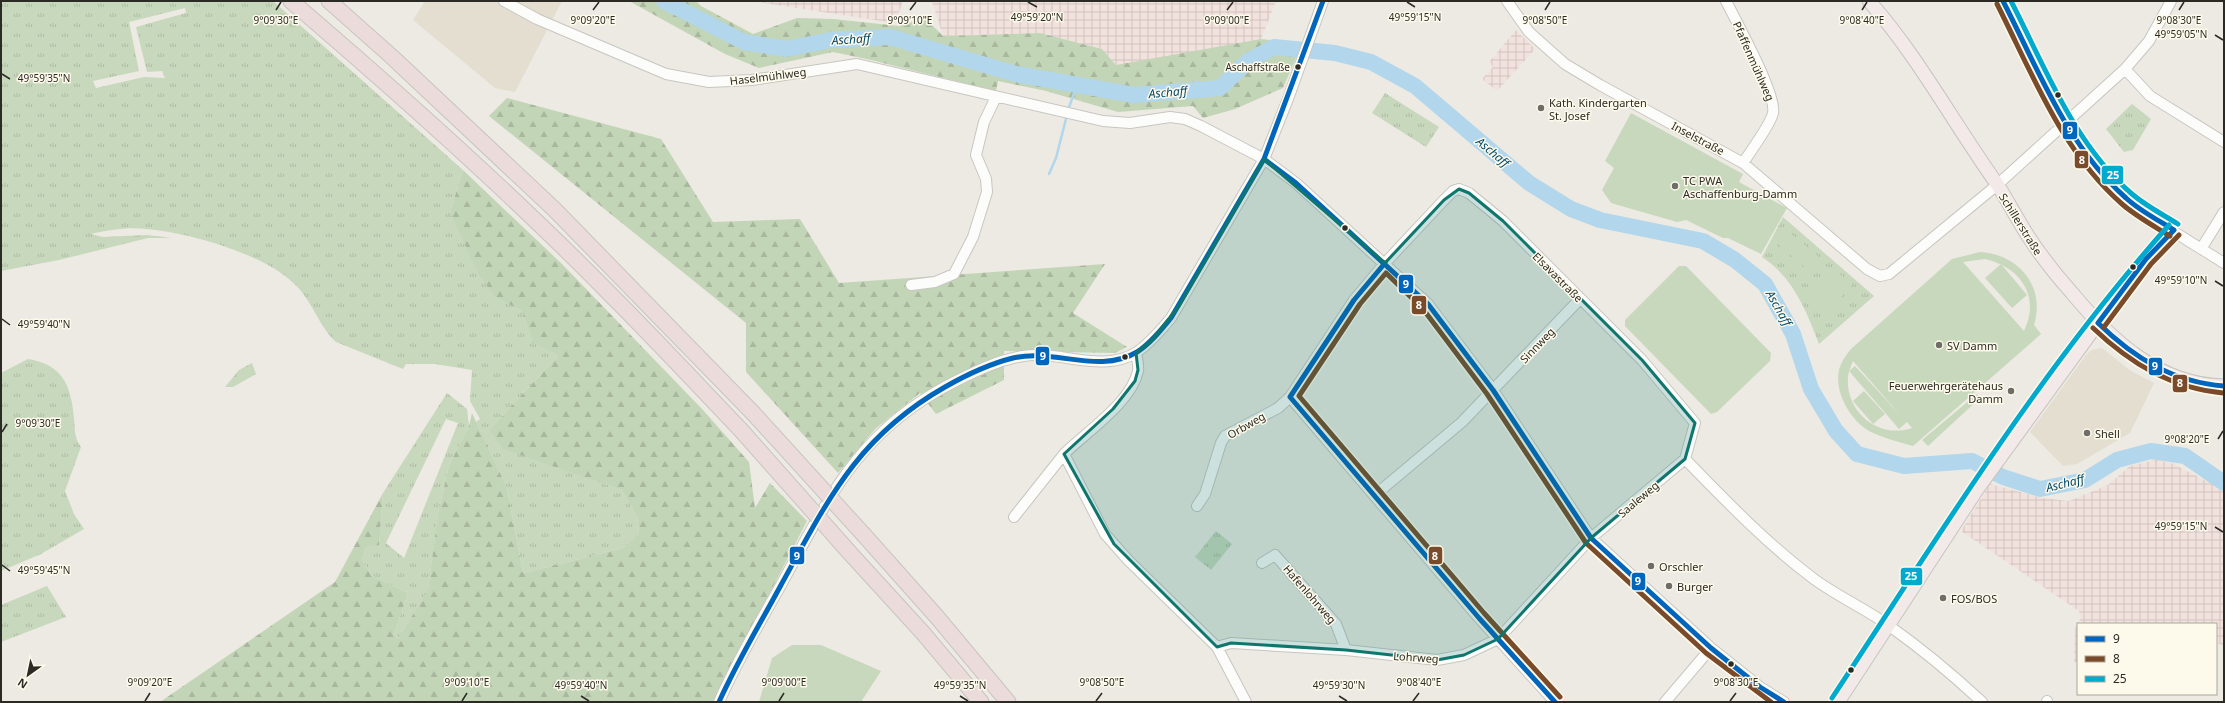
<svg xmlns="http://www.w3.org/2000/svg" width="2225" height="703" font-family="'Noto Sans',sans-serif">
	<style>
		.commercial { fill: #e3decf }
		.industrial { fill: url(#industrial-grid) }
		.grass { fill: url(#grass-tufts); fill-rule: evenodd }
		.forest { fill: url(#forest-firs) }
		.garden { fill: #c8d8bd; fill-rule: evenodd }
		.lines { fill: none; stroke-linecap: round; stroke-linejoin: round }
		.stream { stroke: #b2d6ec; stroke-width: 2.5 }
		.river { stroke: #b2d6ec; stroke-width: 16 }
		.minor-casing { stroke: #c8c6c1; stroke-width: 12 }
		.major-casing { stroke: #c6c5c1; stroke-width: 15 }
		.highway-casing { stroke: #c6c5c1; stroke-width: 17 }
		.minor { stroke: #fcfcfb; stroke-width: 10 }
		.major { stroke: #f2e9e8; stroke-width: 13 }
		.highway { stroke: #ebdcdb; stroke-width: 15 }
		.highway-bridge-casing { stroke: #c6c5c1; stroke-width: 17; stroke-linecap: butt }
		.highway-bridge { stroke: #ebdcdb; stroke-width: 15 }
		.bus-1-casing { stroke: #fefaeb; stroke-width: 8 }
		.bus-2-casing { stroke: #fefaeb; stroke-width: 8 }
		.bus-3-casing { stroke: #fefaeb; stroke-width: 8 }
		.bus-1 { stroke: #0065bd; stroke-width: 5 }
		.bus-2 { stroke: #7a4b2a; stroke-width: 5 }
		.bus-3 { stroke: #00a9ce; stroke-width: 5 }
		.marked { fill: #0f766e; fill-opacity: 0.2; stroke: #0f766e; stroke-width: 3; stroke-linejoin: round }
		.ticks { fill: none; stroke: #2c2a25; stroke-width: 1.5 }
		.bus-dot { fill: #2c2a25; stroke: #fefaeb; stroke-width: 1.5 }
		.poi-dot { fill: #6f6d67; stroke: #fefaeb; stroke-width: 1.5 }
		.labels { text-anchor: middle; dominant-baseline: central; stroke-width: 3; stroke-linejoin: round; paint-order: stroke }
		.bus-label { font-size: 10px; fill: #2c2a25; stroke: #fefaeb; text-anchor: end }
		.street-label { font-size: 11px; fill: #2c2a25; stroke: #fefaeb }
		.poi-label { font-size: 11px; fill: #2c2a25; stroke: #fefaeb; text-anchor: start }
		.water-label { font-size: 12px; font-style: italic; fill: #034a6a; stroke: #fefaeb }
		.ticks-label { font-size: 10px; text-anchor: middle; fill: #2c2a25; stroke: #fefaeb; stroke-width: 3; stroke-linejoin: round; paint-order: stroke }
		.line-badge { stroke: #fefaeb; stroke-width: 1.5 }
		.badge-label { font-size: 11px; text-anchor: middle; font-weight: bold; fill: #fff }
	</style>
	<defs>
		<pattern id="industrial-grid" width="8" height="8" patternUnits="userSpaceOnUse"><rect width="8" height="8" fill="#f2e2de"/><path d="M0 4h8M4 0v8" fill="none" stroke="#d0c2be"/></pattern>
		<pattern id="grass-tufts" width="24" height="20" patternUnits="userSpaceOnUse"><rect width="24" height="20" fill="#c8d8bd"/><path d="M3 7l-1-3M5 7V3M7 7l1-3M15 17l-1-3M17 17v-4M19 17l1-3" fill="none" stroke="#acbaa2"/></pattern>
		<pattern id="forest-firs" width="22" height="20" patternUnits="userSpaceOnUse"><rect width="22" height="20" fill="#c3d5b7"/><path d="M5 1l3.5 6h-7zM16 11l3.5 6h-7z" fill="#a8b79d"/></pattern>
	</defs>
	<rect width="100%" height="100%" fill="#eceae2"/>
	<path class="commercial" d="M425,1H562L515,92L495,88L413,20Z
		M2102,348L2131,371L2154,383L2130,433L2077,464L2063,466L2030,432L2086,355L2092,350Z"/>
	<path class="industrial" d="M750,1H903L895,23Z
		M932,1H1276L1261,39L1128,68L1116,65L1102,49L1040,33L943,36Z
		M1516,30L1535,49L1497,91L1482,79L1493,67L1489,62Z
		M2155,460L2171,463L2224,490V646L2216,642V624H2078V663L2074,662L2075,629L2081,618L2079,611L1961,531L1990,484L2042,498L2069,501L2108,485L2130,466Z"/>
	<path class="grass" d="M1,1H273L463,170L450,212L494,297L522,311L533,341L558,356L489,430L570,471L622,490L637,517L639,533L623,548L523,573L507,488L476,422L480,419L470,401L472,370L435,364H406L403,369L336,342C318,326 312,298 291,281C260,253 187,232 146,229C129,227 108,230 91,234L103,237L147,235L172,238H148L59,260L1,271ZM185,8L186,13L136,27L147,72L162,71L165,78L144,77L96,88L93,81L139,71L129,22Z
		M1385,93L1439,127L1426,147L1372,113Z
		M2132,104L2151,119L2133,150L2124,152L2106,129Z
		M1783,217L1874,296L1819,344C1806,310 1793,277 1762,257Z
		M28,359C63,365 71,385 74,418C75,429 74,438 81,447L65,491L74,514L84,529L41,554L1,571V373Z
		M252,363L256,374L233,387H225L239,370Z
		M447,393L467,409L469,426L449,465L438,513L428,591L398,639L394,634L408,593L371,575L362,559L366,547L379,544L383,493ZM446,419L458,423L404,558L386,543Z
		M1216,531L1232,544L1211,570L1195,557Z
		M47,586L66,617L1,642V605Z"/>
	<path class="forest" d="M629,1H696L701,6L753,34L797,18L833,19L899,26L925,18L943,36L1040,33L1102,49L1116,65L1261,39L1302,44L1283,88L1235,109L1203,118L1193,106L1118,112L1046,91L998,81L996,91L867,59L833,52L759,68L725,54Z
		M507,98L661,139L713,222L800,219L839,283L1105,264L1073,313L1127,347L1115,353L1004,351V380L936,414L920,393L875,429L838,473L746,372V323L489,116Z
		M463,170L562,264L703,410L749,462L755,508L770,483L807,521L713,702H160L335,582L383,493L379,545L366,547L362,559L371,575L408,593L394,634L398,639L428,590L438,513L449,465L469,426L472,413L507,488L523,573L623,548L639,533L637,517L622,490L503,449L489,430L558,356L533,342L522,311L494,297L474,265L450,212Z"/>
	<path class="garden" d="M1631,113L1743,174L1739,182L1787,208L1761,254L1728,238H1723L1686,220L1677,222L1611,203L1602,190L1614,168L1605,161Z
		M1784,228L1820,258L1809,271L1773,240Z
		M1980,252C2018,254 2046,286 2034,325L2041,334L1913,446C1899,442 1883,438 1869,431C1851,420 1834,393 1839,370C1841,362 1846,355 1851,349L1952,259ZM1985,259C2020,267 2041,296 2024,331L1963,262ZM1853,361L1901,416L1855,366L1849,371ZM1849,371L1899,429L1907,422L1912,428C1876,440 1841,408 1849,371Z
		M2001,264L2027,295L2012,308L1985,278Z
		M1679,266H1686L1771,353L1770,361L1717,412L1711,414L1625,326V320Z
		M1834,269L1852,285L1827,312L1810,296Z
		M1864,391L1885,414L1873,424L1853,401Z
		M1977,394L1980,398L1928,446L1922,440Z
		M792,645H821L881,671L861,702H759L772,658Z"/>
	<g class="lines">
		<path class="stream" d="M1068,110L1077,85
			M1049,174L1056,158L1067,115"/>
		<path class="river" d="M664,1L744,42L786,49L831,40L890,37L1016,74L1134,95L1220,88L1248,61L1274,47L1335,53L1371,62L1415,86L1529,183L1571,209L1600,220L1703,241L1735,260L1765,284L1793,334L1811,389L1836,431L1857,454L1904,466L1972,461L2003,477L2040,489L2085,480L2117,460L2151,451L2185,456L2224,483"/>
		<defs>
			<path id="minor" d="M504,1L537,19L666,74L709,82L752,80L857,64L1103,121L1130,123L1170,117L1185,119L1201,126L1264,159L1296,183L1428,304L1493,390L1591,538L1711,648L1760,687L1784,702
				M1507,1L1529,32L1565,64L1600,85L1743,163L1867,269L1880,276L1889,274L1997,185L2125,69L2149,41L2171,1
				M1726,1C1736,21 1777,95 1773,113C1771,124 1750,152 1743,163
				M2003,1C2038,68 2068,146 2126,197C2152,220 2194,244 2224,263
				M2125,69L2150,96L2224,142
				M2201,249L2224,212
				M911,285L935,282L954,274L973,237L987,192L986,179L976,155L984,122L996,97
				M2098,323L2146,259L2152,255L2174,230
				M1290,397L1479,618L1555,702
				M1064,454C1086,432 1131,403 1138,371C1139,366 1137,359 1136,353
				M1685,459C1726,501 1766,543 1814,579C1837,596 1864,608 1888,625C1922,649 1952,674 1982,702
				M1375,495L1462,422L1580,299
				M1197,506L1205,494L1221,443L1225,436L1278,408L1290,397L1354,300L1385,263L1444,200L1453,191L1459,189L1469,193L1503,221L1642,360L1695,423L1685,459
				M1014,517L1064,454L1105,534L1128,560L1217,647L1246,702
				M1262,563L1275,555L1336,624L1346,650
				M1217,647L1231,643L1346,650L1437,660L1464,655L1498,639L1591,538L1685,459
				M719,702C737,661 759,624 781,585C830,495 860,429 956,381C978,370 999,360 1023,356C1059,350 1103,374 1137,352C1150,343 1161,330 1171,318L1264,159L1288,99L1323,1
				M1665,702L1711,648
				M2047,702V701"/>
			<path id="major" d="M1869,1C1918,56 1954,124 1997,184C2008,201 2017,219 2028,236C2041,256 2056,275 2072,293C2111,340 2159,385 2224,386
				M1838,702L1978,488L2098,323"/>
			<path id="highway" d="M291,1C401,95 509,191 610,294C654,338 697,384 740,429
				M329,1L391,56L555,210L752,412
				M864,535L937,617L1008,702
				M849,552L923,633L981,702"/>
		</defs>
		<use href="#minor" class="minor-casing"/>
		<use href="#major" class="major-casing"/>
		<use href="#highway" class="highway-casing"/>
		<use href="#minor" class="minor"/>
		<use href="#major" class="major"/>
		<use href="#highway" class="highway"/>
		<defs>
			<path id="highway-bridge" d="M752,412L864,535
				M740,429L849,552"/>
		</defs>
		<use href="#highway-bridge" class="highway-bridge-casing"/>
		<use href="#highway-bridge" class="highway-bridge"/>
		<defs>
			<path id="bus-1" d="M2003,1C2038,69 2067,146 2126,198C2140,211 2158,220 2174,230
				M1264,159L1296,183L1428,304L1493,390L1591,538L1711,648L1760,687L1784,702
				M1385,263L1354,300L1290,397L1479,618L1555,702
				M2098,323C2134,358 2173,382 2224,386
				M2098,323L2146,259L2174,230
				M719,702C737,662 760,624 781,585C828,500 857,437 945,387C966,375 989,364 1013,358C1054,348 1099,375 1137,352C1150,344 1161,330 1171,318L1264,159L1323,1"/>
			<path id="bus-2" d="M1997,4C2032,73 2062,152 2122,204C2137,217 2154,226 2170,236
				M2104,327L2151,264L2179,235
				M2093,328C2131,364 2171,388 2223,393
				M1560,697L1484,613L1299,396L1360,304L1386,273L1423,309L1487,394L1586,543L1706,653L1771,702"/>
			<path id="bus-3" d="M2011,1C2045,67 2074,144 2132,194C2146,206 2162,214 2178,224
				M1832,698C1938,537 2040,370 2169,225"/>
		</defs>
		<use href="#bus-1" class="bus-1-casing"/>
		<use href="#bus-2" class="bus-2-casing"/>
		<use href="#bus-3" class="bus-3-casing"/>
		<use href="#bus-1" class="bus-1"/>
		<use href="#bus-2" class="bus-2"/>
		<use href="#bus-3" class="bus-3"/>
	</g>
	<path class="marked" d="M1264,159L1385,263L1444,200L1459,189L1469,193L1503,221L1642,360L1695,423L1685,459L1591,538L1498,639L1464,655L1437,660L1346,650L1231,643L1217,647L1114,544L1064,454L1113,409L1135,381L1138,370L1136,353L1152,340L1179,306Z"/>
	<path class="ticks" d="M1028,2L1037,7M1407,2L1415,7M276,10L281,2M593,10L599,2M910,10L916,2M1227,10L1233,2M1545,10L1550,2M1862,10L1867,2M2179,10L2184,2M2215,35L2223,40M2,74L10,79M2215,281L2223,286M2,319L10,325M2,432L7,424M2218,439L2223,431M2215,527L2223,532M2,565L10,571M581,696L589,701M960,696L968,701M1339,696L1347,701M145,701L150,693M462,701L467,693M779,701L784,693M1096,701L1102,693M1413,701L1419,693M1730,701L1736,693"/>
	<g class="bus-dot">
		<circle cx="1298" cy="67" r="3.5"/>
		<circle cx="2058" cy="95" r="3.5"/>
		<circle cx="1345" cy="228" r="3.5"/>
		<circle cx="2133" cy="267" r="3.5"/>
		<circle cx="1125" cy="357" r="3.5"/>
		<circle cx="1731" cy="664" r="3.5"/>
		<circle cx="1851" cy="670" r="3.5"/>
	</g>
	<g class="poi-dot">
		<circle cx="1541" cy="108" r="4"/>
		<circle cx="1675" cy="186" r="4"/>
		<circle cx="1939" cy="345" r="4"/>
		<circle cx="2011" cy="391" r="4"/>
		<circle cx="2087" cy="433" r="4"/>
		<circle cx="1651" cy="566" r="4"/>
		<circle cx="1669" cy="586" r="4"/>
		<circle cx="1943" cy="598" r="4"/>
	</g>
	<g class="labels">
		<g class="bus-label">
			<text x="1290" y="67">Aschaffstraße</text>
		</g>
		<g class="street-label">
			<text transform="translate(1754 61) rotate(66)">Pfaffenmühlweg</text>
			<text transform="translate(768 76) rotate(-7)">Haselmühlweg</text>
			<text transform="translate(1698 138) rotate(28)">Inselstraße</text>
			<text transform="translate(2021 224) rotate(58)">Schillerstraße</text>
			<text transform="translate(1558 277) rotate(45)">Elsavastraße</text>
			<text transform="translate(1537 345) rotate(-46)">Sinnweg</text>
			<text transform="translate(1246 425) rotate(-30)">Orbweg</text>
			<text transform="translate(1638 499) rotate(-40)">Saaleweg</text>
			<text transform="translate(1310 594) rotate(49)">Hafenlohrweg</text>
			<text transform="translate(1416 657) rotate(4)">Lohrweg</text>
		</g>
		<g class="poi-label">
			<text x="1549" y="102">Kath. Kindergarten<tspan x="1549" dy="13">St. Josef</tspan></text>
			<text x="1683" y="180">TC PWA<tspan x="1683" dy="13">Aschaffenburg-Damm</tspan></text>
			<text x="1947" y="345">SV Damm</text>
			<text x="2003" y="385" text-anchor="end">Feuerwehrgerätehaus<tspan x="2003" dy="13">Damm</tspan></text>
			<text x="2095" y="433">Shell</text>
			<text x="1659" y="566">Orschler</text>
			<text x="1677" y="586">Burger</text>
			<text x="1951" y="598">FOS/BOS</text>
		</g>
		<g class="water-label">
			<text transform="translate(851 39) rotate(-4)">Aschaff</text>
			<text transform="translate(1168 92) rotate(-5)">Aschaff</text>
			<text transform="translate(1493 152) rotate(40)">Aschaff</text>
			<text transform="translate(1779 308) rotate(60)">Aschaff</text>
			<text transform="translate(2065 483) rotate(-14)">Aschaff</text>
		</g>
	</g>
	<g class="ticks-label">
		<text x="1037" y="21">49°59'20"N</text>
		<text x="1415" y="21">49°59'15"N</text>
		<text x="276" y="24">9°09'30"E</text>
		<text x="593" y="24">9°09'20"E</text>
		<text x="910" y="24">9°09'10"E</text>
		<text x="1227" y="24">9°09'00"E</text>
		<text x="1545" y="24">9°08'50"E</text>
		<text x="1862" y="24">9°08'40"E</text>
		<text x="2179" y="24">9°08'30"E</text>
		<text x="2181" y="38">49°59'05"N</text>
		<text x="44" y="82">49°59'35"N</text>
		<text x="2181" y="284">49°59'10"N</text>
		<text x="44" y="328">49°59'40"N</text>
		<text x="38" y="427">9°09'30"E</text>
		<text x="2187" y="443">9°08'20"E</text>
		<text x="2181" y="530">49°59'15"N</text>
		<text x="44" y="574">49°59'45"N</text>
		<text x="150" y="686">9°09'20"E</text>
		<text x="467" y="686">9°09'10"E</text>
		<text x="784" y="686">9°09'00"E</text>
		<text x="1102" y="686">9°08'50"E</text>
		<text x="1419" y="686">9°08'40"E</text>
		<text x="1736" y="686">9°08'30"E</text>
		<text x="581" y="689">49°59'40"N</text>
		<text x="960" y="689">49°59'35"N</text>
		<text x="1339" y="689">49°59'30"N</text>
	</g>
	<g class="line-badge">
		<rect x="2062" y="121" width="16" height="19" rx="4" fill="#0065bd"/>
		<rect x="2074" y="150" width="15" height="19" rx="4" fill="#7a4b2a"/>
		<rect x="2101" y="165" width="23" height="20" rx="4" fill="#00a9ce"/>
		<rect x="1398" y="274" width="16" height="20" rx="4" fill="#0065bd"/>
		<rect x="1411" y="295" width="16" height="20" rx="4" fill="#7a4b2a"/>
		<rect x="1035" y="346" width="15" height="20" rx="4" fill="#0065bd"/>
		<rect x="2148" y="357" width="15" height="19" rx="4" fill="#0065bd"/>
		<rect x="2172" y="374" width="16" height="19" rx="4" fill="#7a4b2a"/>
		<rect x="789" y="546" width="16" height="19" rx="4" fill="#0065bd"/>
		<rect x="1428" y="546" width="15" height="19" rx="4" fill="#7a4b2a"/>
		<rect x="1900" y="567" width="23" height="19" rx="4" fill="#00a9ce"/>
		<rect x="1631" y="572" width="15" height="19" rx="4" fill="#0065bd"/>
	</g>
	<g class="badge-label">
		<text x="2070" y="134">9</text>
		<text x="2082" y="164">8</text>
		<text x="2113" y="179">25</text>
		<text x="1406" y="288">9</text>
		<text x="1419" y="309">8</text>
		<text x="1043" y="360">9</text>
		<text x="2155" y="370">9</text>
		<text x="2180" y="387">8</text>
		<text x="797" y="560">9</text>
		<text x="1435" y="560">8</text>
		<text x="1911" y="580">25</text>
		<text x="1638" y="585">9</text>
	</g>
	<rect width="2225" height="703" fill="none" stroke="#2c2a25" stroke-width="4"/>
	<rect x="2077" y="623" width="140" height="72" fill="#fefaeb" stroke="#aaa79c"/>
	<rect x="2085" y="636" width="20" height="6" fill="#0065bd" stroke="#aaa79c"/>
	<text x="2113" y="643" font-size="12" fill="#2c2a25">9</text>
	<rect x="2085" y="656" width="20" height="6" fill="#7a4b2a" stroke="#aaa79c"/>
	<text x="2113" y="663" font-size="12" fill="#2c2a25">8</text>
	<rect x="2085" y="676" width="20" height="6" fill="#00a9ce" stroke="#aaa79c"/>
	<text x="2113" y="683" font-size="12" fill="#2c2a25">25</text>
	<g transform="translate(28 675) rotate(213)" stroke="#fefaeb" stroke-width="3" paint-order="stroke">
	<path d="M0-3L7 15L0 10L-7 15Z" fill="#2c2a25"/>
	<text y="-6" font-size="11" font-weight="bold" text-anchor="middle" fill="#2c2a25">N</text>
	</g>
</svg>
